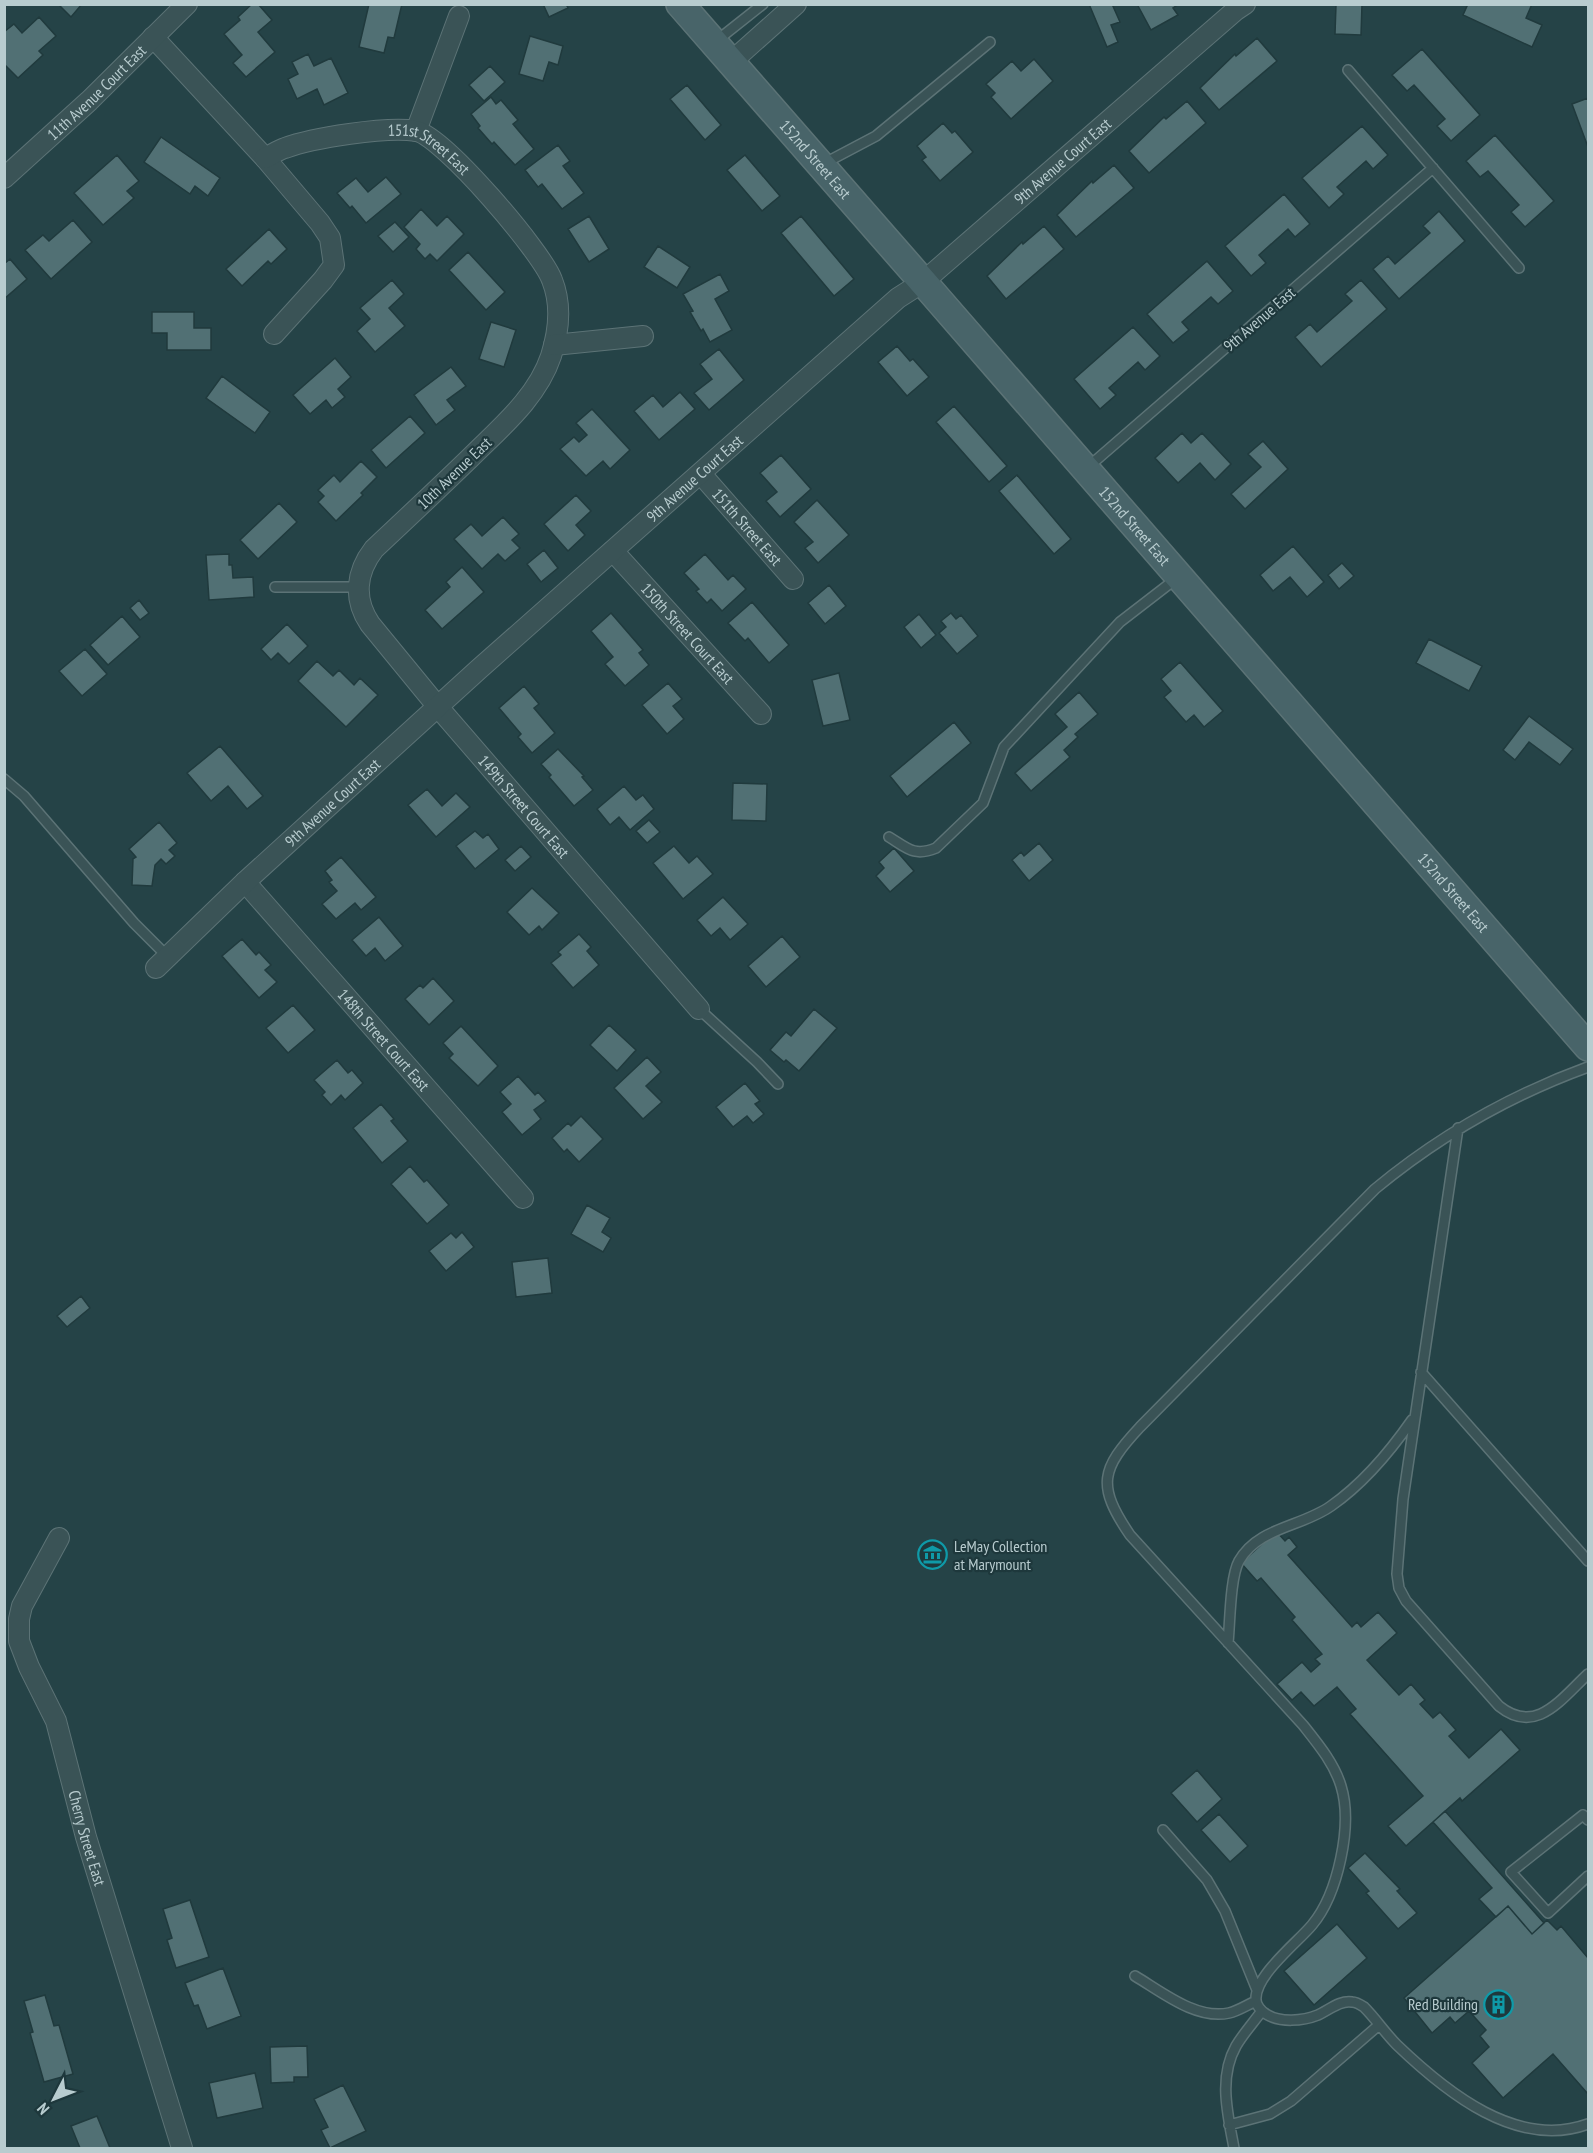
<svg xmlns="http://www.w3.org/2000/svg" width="1593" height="2153" font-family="'PT Sans Narrow',sans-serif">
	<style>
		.building { fill: #517074; stroke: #203a3d; stroke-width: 1.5 }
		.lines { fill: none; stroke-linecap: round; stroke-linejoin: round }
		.lane-casing { stroke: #5c7376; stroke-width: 12 }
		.street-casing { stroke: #5c7376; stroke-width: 22 }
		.secondary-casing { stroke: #5c7376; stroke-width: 30 }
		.lane { stroke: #3a5356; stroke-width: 9 }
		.street { stroke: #3a5356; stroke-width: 20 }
		.secondary { stroke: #486469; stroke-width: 27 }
		.labels { text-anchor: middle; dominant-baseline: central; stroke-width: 4.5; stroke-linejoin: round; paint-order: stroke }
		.street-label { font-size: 16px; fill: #b8cccf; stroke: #1e383c }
		.poi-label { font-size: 16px; fill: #b8cccf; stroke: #1e383c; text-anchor: start }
	</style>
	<rect width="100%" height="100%" fill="#254347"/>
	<path class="building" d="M58,4H82L71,17Z
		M252,4H258L272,20L258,32L275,52L246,77L233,63L242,55L224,34L240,20L238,17Z
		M369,4H402L394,38L388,37L384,53L359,47Z
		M543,4H566L568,8L549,17Z
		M1089,4H1112L1120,22L1111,25L1118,42L1107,47Z
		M1137,4H1179L1173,8L1178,15L1151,30Z
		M1362,4L1361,35L1335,34L1336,5L1334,4Z
		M1468,4H1532L1526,18L1542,25L1532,47L1463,15Z
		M39,17L56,36L39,51L43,55L18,78L4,64V32L14,24L22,33Z
		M530,36L563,46L558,65L549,62L543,81L519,74Z
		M1257,38L1277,61L1219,110L1200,88L1235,54L1236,56Z
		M1422,49L1480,115L1451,141L1437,126L1445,119L1414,85L1407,91L1392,75Z
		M308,54L314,66L331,58L348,93L324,105L317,89L297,99L288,79L298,74L292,62Z
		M1034,59L1053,81L1011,119L991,97L995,93L986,84L1012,61L1021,71Z
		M490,66L505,82L484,101L469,85Z
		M687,85L721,125L705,140L670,99Z
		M491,97L496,104L501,100L518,120L513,124L534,149L515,165L494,142L492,144L478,128L480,126L471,114Z
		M1588,98V147L1572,104Z
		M1187,101L1206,123L1149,173L1129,151L1164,117L1166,119Z
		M943,123L952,133L955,131L973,152L940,181L922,160L926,157L917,146Z
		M1362,126L1388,155L1373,169L1366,161L1337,187L1344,194L1329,208L1302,178Z
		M1495,135L1554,201L1525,227L1511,212L1519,205L1488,171L1480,177L1466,161Z
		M161,137L220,178L208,196L195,186L190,194L144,162Z
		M558,145L570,161L563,166L584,193L562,209L542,184L538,187L525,170Z
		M117,155L139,181L127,191L134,198L103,225L74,193Z
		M745,155L780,196L762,211L727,170Z
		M1114,165L1134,188L1076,237L1057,215L1092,181L1093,183Z
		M386,177L401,194L366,223L352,206L350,208L337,193L356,178L368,192Z
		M1284,194L1310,224L1295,237L1288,229L1259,255L1266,263L1251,276L1225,246Z
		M421,209L437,226L447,216L464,234L437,261L430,254L425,259L416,249L420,244L404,227Z
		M1439,211L1465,241L1399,299L1373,269L1388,256L1395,264L1430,233L1423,226Z
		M589,216L609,249L589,262L568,229Z
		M801,216L854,279L834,296L781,233Z
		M73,220L92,242L51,279L25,250L43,235L49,241Z
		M395,222L409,237L393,252L378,236Z
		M1044,226L1064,249L1006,299L987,276L1022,242L1023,244Z
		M269,229L287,249L271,264L268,261L242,286L226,269Z
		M658,246L690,267L677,288L644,267Z
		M468,252L505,292L486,310L449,270Z
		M10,259L27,279L4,299V264Z
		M1207,261L1233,291L1218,304L1211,297L1182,322L1189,330L1173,343L1147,314Z
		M720,274L729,291L715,299L732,330L710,342L703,329L701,331L690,312L693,311L683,294Z
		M392,280L404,294L389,308L405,326L375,352L357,331L370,319L360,308Z
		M1361,280L1387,309L1321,367L1295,337L1310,324L1317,332L1352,301L1345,294Z
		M152,312H194V328H211V350H167V333H152Z
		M491,322L516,330L504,367L479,359Z
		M1133,327L1160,356L1145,370L1138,362L1109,388L1116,395L1100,409L1074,379Z
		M897,346L910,361L913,359L929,377L907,396L878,362Z
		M719,349L744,380L709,410L694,393L712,379L700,364Z
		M335,358L351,377L338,389L345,397L332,408L326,400L310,414L293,395Z
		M451,367L466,386L447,400L455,410L436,425L414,395Z
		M222,376L270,412L255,433L206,398Z
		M680,392L695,409L659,440L634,411L653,395L663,407Z
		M954,406L1007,466L989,482L936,422Z
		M592,409L630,450L610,469L603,461L586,476L560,449L574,437L579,442L587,435L576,423Z
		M410,416L425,433L386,468L371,450Z
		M1182,433L1191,443L1202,433L1231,464L1215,480L1200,463L1178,483L1155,458Z
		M1263,441L1288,469L1245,509L1231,494L1261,467L1248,454Z
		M781,455L811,489L780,517L766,501L777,492L760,473Z
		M361,461L377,477L361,493L363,495L336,521L318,502L324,496L318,490L334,475L340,482Z
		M1017,475L1071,539L1054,554L999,491Z
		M576,495L591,511L576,525L585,535L568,551L544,524Z
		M817,500L849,535L818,563L805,548L813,542L794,522Z
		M279,503L297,522L258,559L240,540Z
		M503,517L519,534L512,540L520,548L505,561L498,554L482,569L454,539L471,524L482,536Z
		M1293,546L1324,582L1307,597L1290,577L1273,591L1260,575Z
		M544,550L558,568L541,582L527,564Z
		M229,554V565H232L233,578L253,577L254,597L209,600L206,555Z
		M705,554L728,580L733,575L746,589L722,611L711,599L707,603L696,591L699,589L684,573Z
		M1342,563L1354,576L1339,589L1328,575Z
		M462,567L484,592L442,629L425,610L450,587L446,582Z
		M829,585L846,606L825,624L808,603Z
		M139,600L149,613L140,620L130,608Z
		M752,602L789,645L769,663L748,638L745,641L728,623Z
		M611,613L643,650L639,653L649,665L625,686L605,664L613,657L591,631Z
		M951,613L956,619L961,615L978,636L957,654L939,633L946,627L941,621Z
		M919,614L936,635L921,648L904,627Z
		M122,616L140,637L108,665L90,645Z
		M287,624L308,646L289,664L278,653L271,660L261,649Z
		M1429,639L1482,666L1469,691L1416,663Z
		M85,649L107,674L82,696L59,671Z
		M317,661L333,676L339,670L354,685L360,678L378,695L346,727L298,681Z
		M1180,662L1223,711L1204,727L1194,715L1186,722L1164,697L1171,691L1161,679Z
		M839,673L850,720L823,726L812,680Z
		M668,683L682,699L673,706L684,719L667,734L642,705Z
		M524,686L539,704L534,708L555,733L532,753L518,737L521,734L499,708Z
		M1079,692L1098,714L1075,734L1078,737L1064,750L1070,757L1031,791L1015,773L1067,727L1055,714Z
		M1529,716L1573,749L1560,765L1529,742L1515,760L1503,750Z
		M954,722L971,743L907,797L890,776Z
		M220,746L263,796L247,809L228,786L211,801L187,773Z
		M558,749L584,776L582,777L593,790L574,806L549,777L551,775L541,764Z
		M733,783L767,784L766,821L732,820Z
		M624,786L636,800L643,795L654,809L630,830L619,817L610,825L597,809Z
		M427,789L442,806L456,793L470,807L436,837L408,805Z
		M649,820L660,832L647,843L636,831Z
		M159,822L177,843L169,850L175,856L166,864L161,859L155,865L152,886L132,885L133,859L136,857L129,849Z
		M475,831L483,838L488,834L499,849L475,869L456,846Z
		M1039,843L1053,860L1029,881L1012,860L1021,852L1024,856Z
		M521,846L531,857L515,871L505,860Z
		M674,846L689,863L697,856L713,874L683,899L653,863Z
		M894,848L914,871L890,892L876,876L884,868L879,862Z
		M341,857L376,897L361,910L355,903L336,919L322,904L337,891L329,882L332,880L325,871Z
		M532,888L559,913L542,930L539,926L529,935L507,912Z
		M723,897L748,924L730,940L720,928L711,936L697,920Z
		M379,917L403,946L385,961L375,948L366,956L352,940Z
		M579,934L591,947L587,951L599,965L573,988L551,963L561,955L558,952Z
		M782,936L800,957L766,987L748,966Z
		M242,939L256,955L259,952L271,965L265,970L277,982L259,998L222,956Z
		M433,978L454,1001L429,1025L405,999L420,985L423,988Z
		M293,1005L315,1030L288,1053L266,1028Z
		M814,1009L837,1028L799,1071L786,1060L784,1062L770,1050L786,1032L791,1036Z
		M609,1025L636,1050L617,1071L590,1045Z
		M461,1026L498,1066L478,1086L449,1058L453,1054L443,1043Z
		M647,1057L661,1072L646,1086L662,1102L643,1119L614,1088Z
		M337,1060L348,1073L352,1070L363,1083L345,1100L341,1095L331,1105L322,1095L325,1092L314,1080Z
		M518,1076L535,1095L538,1092L546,1101L534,1110L541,1119L522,1135L502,1112L511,1104L500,1092Z
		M745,1083L760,1101L755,1104L764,1114L753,1123L747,1116L733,1127L716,1107Z
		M381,1104L394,1119L391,1121L408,1141L382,1163L353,1128Z
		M581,1116L603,1139L579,1162L567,1149L564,1152L552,1138L568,1123L571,1126Z
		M410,1166L424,1182L427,1180L449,1205L427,1224L391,1184Z
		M587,1205L610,1218L602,1232L611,1238L603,1252L571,1234Z
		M462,1232L474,1247L446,1271L429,1251L451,1233L456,1238Z
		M548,1258L552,1293L516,1297L512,1262Z
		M81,1296L90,1308L67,1327L57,1316Z
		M1276,1531L1285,1541L1289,1537L1297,1547L1288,1555L1352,1627L1357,1622L1361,1627L1378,1612L1397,1633L1367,1660L1399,1695L1411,1684L1425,1700L1420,1704L1433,1718L1440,1712L1456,1730L1449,1736L1469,1758L1501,1729L1520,1750L1462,1801L1460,1798L1406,1846L1388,1826L1423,1796L1350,1714L1356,1709L1337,1687L1314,1706L1301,1692L1292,1700L1277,1684L1302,1662L1311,1672L1320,1664L1315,1659L1322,1654L1292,1620L1295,1617L1261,1578L1257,1581L1241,1563Z
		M1197,1770L1222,1799L1197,1822L1171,1793Z
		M1445,1811L1544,1923L1532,1934L1508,1906L1496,1917L1479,1899L1492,1888L1433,1822Z
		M1219,1814L1248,1846L1230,1862L1201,1830Z
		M1365,1853L1400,1889L1397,1891L1417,1913L1398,1929L1366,1893L1369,1891L1348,1868Z
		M190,1900L209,1957L176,1968L167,1940L172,1938L163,1909Z
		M1508,1906L1532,1934L1547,1920L1557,1930L1561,1926L1588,1958V2094L1553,2054L1503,2098L1472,2063L1489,2047L1480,2036L1486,2030L1469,2011L1455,2023L1450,2017L1432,2033L1404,1998Z
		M1337,1924L1367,1958L1314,2005L1284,1971Z
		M223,1968L241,2016L207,2029L198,2005L194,2006L185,1983Z
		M45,1995L54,2026L59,2025L73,2074L44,2082L30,2033L33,2032L24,2001Z
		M307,2046L308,2077H294V2082L271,2083L270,2047Z
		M255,2073L263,2108L217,2118L209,2083Z
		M343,2085L366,2131L330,2148L321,2130L328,2127L314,2099Z
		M97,2116L110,2148H80L71,2126Z"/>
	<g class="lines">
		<defs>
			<path id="lane" d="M715,42L763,4
				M1348,70L1519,268
				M823,164L876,136L990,42
				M1087,468L1433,168
				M275,587H358
				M4,779L24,796L134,923L167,956
				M889,837C907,848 914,857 936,848L983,803L1004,747L1120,622L1177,578
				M699,1009L757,1062L778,1084
				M1588,1067C1511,1095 1439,1136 1375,1189L1140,1427C1101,1469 1096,1485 1130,1535L1303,1725C1318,1744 1334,1763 1341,1786C1353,1825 1338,1894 1312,1925C1298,1942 1254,1976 1256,2000C1256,2005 1261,2011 1266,2014C1280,2023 1303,2021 1318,2015C1329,2010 1340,2000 1352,2002C1356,2002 1361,2005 1364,2007C1376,2019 1385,2033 1397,2045C1446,2092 1517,2150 1588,2124
				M1458,1128L1403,1499L1397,1574L1399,1588L1406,1601L1499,1706C1536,1736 1561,1699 1588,1674
				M1421,1372L1588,1561
				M1228,1643C1230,1624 1230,1577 1239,1561C1258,1527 1302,1527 1331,1506C1364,1483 1389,1453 1412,1420
				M1588,1820L1583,1815L1511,1872L1548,1913L1588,1876
				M1163,1830L1207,1880L1225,1911L1257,1990
				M1135,1976C1162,1992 1196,2020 1229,2013C1238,2011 1247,2005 1256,2001
				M1229,2125L1270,2114L1291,2101L1379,2025
				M1234,2148C1228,2115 1218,2078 1236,2046C1243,2034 1253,2023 1261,2012"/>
			<g id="street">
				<path d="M153,37L265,158L320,223L330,238L334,265L323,280L274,334"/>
				<path d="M730,63L796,4"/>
				<path d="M416,131L459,16"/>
				<path id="s1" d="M265,158C272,155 278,150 285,148C312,138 387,126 416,131C443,136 542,252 552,280C562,305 559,331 551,356C537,398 500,428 470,458C438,489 406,519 374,549C356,572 353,599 370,624L438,707L699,1009"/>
				<path id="s2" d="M4,178L89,101L187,4"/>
				<path d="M554,345L643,336"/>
				<path id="s3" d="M701,474L793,579"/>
				<path id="s4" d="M613,551L761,714"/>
				<path id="s5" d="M245,882L523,1198"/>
				<path id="s6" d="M156,968L245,882L479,669L898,298L923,282L1236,10L1245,4"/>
				<path id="s7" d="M59,1538L22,1606L19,1619V1641L29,1667L56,1721L86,1837L182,2148"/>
			</g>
			<g id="secondary">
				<path id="s8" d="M680,4L923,282L1588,1047"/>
			</g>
		</defs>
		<use href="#lane" class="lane-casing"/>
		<use href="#street" class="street-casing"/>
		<use href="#secondary" class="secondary-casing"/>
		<use href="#lane" class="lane"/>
		<use href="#street" class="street"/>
		<use href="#secondary" class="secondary"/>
	</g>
	<defs>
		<symbol id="museum-ring" viewBox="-11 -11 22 22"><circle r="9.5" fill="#1e383c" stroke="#0f9aa8" stroke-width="1.5"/><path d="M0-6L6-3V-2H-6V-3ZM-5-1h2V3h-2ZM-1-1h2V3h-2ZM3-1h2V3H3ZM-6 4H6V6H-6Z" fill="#0f9aa8"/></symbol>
		<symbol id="building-ring" viewBox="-11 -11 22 22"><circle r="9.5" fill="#1e383c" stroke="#0f9aa8" stroke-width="1.5"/><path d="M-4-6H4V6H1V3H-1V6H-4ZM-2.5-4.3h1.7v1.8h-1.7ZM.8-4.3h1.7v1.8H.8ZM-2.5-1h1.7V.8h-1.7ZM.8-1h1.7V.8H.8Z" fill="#0f9aa8"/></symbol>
	</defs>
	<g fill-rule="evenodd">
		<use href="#museum-ring" x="916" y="1538" width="33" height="33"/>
		<use href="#building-ring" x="1482" y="1988" width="33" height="33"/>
	</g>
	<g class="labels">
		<g class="street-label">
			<text stroke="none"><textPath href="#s2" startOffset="126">11th Avenue Court East</textPath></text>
			<text stroke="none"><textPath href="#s1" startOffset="174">151st Street East</textPath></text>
			<text stroke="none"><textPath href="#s8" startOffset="206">152nd Street East</textPath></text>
			<text stroke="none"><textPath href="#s6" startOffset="1214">9th Avenue Court East</textPath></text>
			<text transform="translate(1259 319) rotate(-41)">9th Avenue East</text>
			<text transform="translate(454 473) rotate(-44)">10th Avenue East</text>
			<text stroke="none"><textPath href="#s6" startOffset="728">9th Avenue Court East</textPath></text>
			<text stroke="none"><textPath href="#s8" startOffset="692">152nd Street East</textPath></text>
			<text stroke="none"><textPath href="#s3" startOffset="70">151th Street East</textPath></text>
			<text stroke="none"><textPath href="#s4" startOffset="111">150th Street Court East</textPath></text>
			<text stroke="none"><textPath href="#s6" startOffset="242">9th Avenue Court East</textPath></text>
			<text stroke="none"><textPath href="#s1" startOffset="1020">149th Street Court East</textPath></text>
			<text stroke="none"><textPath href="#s8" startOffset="1178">152nd Street East</textPath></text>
			<text stroke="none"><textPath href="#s5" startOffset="210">148th Street Court East</textPath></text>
			<text stroke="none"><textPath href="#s7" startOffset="322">Cherry Street East</textPath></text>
		</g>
		<g class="poi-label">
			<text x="954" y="1546">LeMay Collection<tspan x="954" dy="18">at Marymount</tspan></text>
			<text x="1478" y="2004" text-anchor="end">Red Building</text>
		</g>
	</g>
	<rect width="1593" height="2153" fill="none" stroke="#b8cccf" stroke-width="12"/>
	<g transform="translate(54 2099) rotate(228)" stroke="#1e383c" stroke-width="4.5" paint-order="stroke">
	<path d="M0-4.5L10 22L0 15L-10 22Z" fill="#b8cccf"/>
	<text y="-9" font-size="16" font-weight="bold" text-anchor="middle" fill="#b8cccf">N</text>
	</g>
</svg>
